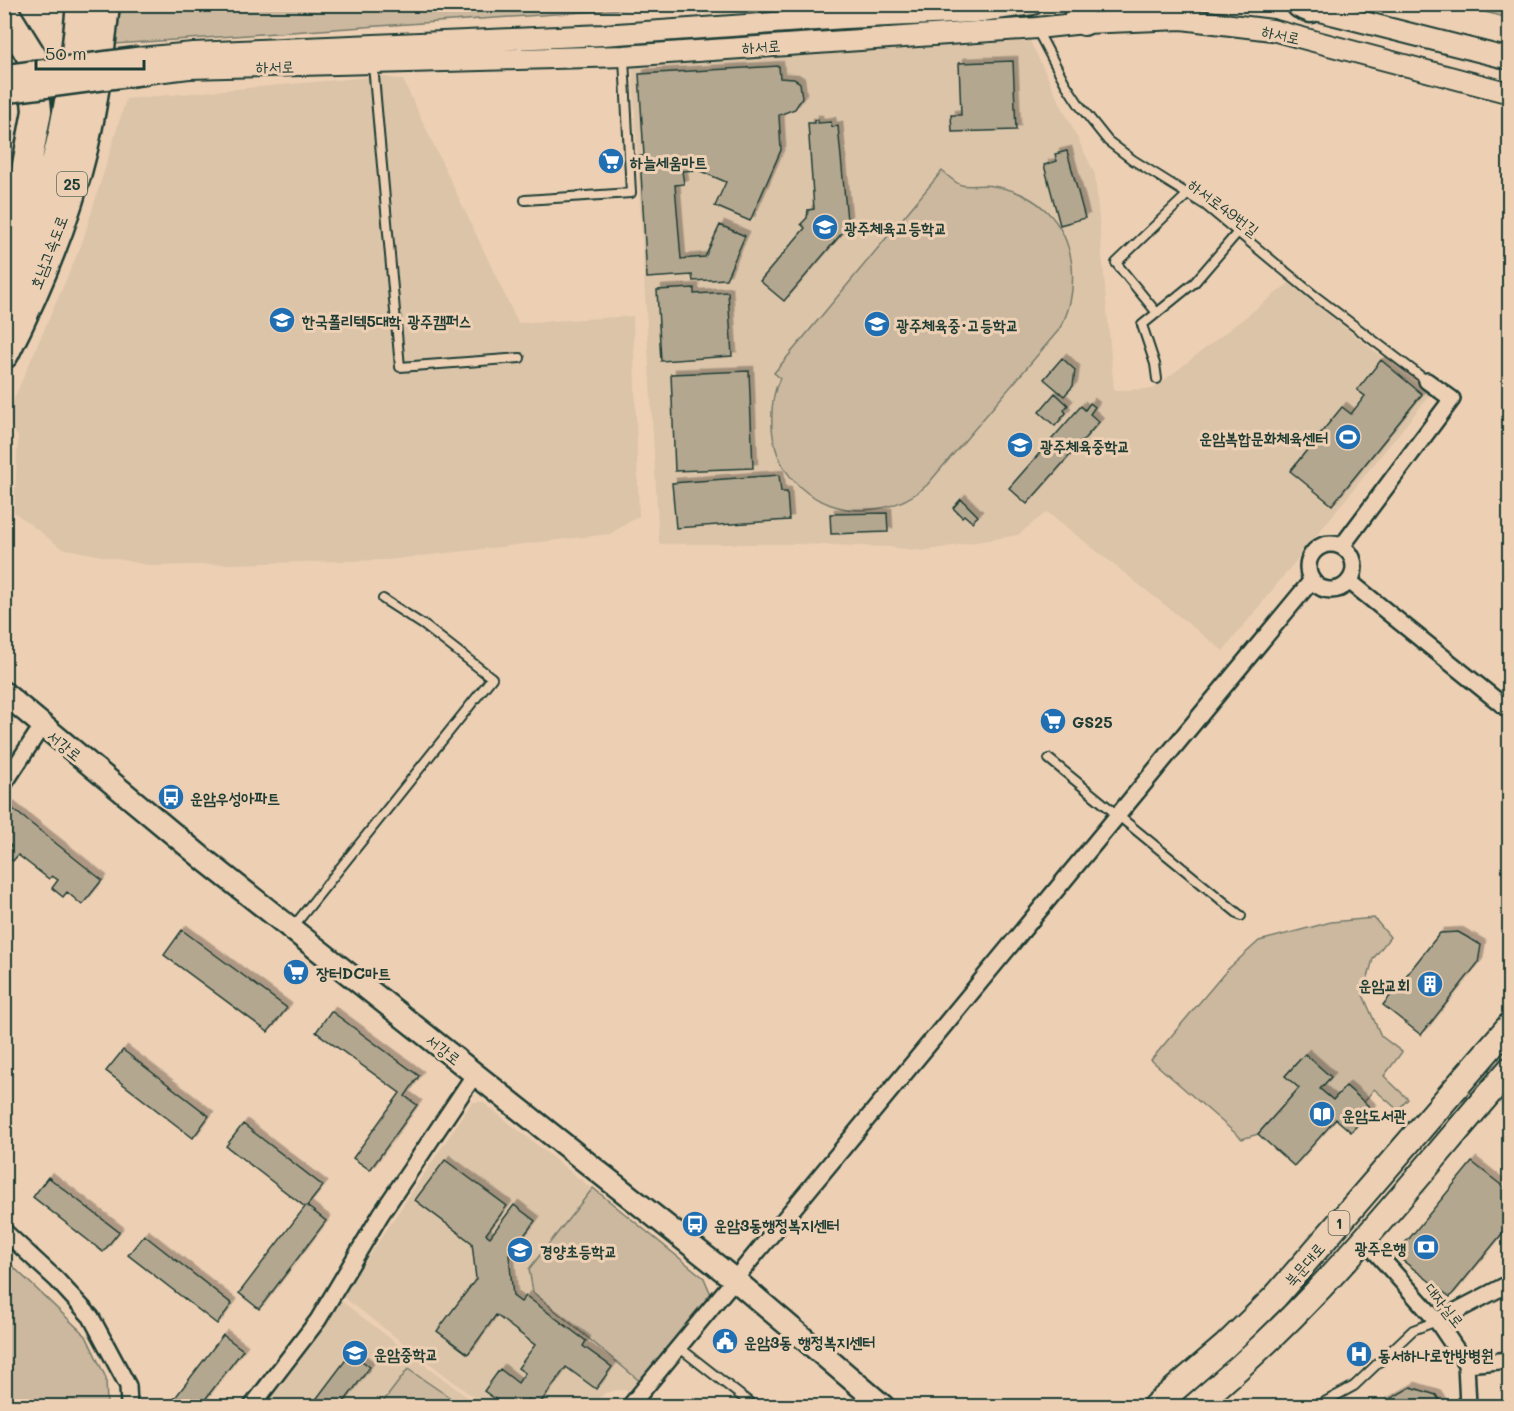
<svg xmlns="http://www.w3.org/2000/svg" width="1514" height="1411" font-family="Mali,'Poor Story',sans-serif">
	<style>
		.built { fill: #dcc4a9 }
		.green { fill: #cbb89f; stroke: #757a6a; stroke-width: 1.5 }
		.building { fill: #b4a790; stroke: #1f3d34; stroke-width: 1.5; filter: url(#shadow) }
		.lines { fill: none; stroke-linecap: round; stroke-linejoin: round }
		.service-casing { stroke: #1f3d34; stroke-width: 12 }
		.minor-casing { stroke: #1f3d34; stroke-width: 20 }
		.tertiary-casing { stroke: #1f3d34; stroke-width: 24 }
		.secondary-casing { stroke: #1f3d34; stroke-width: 26 }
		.primary-casing { stroke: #1f3d34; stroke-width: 28 }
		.motorway-casing { stroke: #1f3d34; stroke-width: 33 }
		.service { stroke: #edd0b4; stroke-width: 8 }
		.minor { stroke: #edd0b4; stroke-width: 15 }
		.tertiary { stroke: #edd0b4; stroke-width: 20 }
		.secondary { stroke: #edd0b4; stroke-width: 21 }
		.primary { stroke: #edd0b4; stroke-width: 24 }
		.motorway { stroke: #edd0b4; stroke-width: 28 }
		.secondary-bridge-casing { stroke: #1f3d34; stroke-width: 26; stroke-linecap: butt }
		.secondary-bridge { stroke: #edd0b4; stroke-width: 21 }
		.labels { text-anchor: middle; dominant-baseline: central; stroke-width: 6; stroke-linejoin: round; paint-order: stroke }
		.shield { fill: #edd0b4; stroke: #5d695a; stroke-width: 1.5 }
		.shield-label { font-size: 15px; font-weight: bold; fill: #1f3d34 }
		.street-label { font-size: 16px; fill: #1f3d34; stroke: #edd0b4 }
		.poi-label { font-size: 16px; font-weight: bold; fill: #1f3d34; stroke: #edd0b4; text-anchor: start }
	</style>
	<defs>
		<filter id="shadow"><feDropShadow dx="4.5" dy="-4.5" stdDeviation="0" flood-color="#0004"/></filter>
	</defs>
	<rect width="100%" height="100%" fill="#edd0b4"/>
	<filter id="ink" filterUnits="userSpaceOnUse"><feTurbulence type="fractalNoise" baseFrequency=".0167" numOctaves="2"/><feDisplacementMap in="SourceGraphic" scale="12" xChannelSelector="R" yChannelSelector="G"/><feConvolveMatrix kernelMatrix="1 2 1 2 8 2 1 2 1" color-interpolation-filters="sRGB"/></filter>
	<g filter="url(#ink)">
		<path class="built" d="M1030,41L1095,174L1114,390L1153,389L1289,283L1430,395L1223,651L1047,512L1018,535L923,551L888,547L796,544H659L632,64Z
			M380,76L403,80L518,323L633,316L639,516L610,534L388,560L153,566L61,548L14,512L18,437L5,419L82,243L126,99Z
			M472,1102H483L704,1278L642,1383L632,1390H617L605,1393L590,1406H485L342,1296Z
			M340,1300L479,1406H261Z"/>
		<path class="green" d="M120,5H686L115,44Z
			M1457,5H1509V18Z
			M942,171C947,175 955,183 961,185C970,187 983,184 993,186C1037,193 1066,220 1072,265C1074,288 1071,311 1058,331L927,485C871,535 777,507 772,427C771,410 772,394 780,378L774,373Z
			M1374,918L1390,937L1373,959L1363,995L1381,1036L1402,1052L1384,1076L1408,1099L1398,1110L1374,1089L1364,1102L1346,1086L1333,1100L1320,1089L1330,1077L1305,1054L1285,1076L1299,1088L1258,1134L1242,1139L1151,1060L1227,970L1259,941L1331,922Z
			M593,1188L704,1278L712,1297L642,1383L533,1292L529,1269Z
			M5,1259L86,1336L106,1378L107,1406H5Z
			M408,1369L462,1406H380Z"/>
		<path class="building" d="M1013,61L1016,130L952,132L951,115H961L959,63Z
			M779,66L780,78L794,79L800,83L802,98L795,109L779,115L781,150L750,221L715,206L726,182L698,170L682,171L684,184L675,185L681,259L705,257L720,225L745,236L726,279L693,281L692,275L647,278L640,156H644L639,74Z
			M814,120H818V123L831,122L832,127L838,126L847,220L842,233L784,301L760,281L805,228L801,224L807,218L808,210L814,209L808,123H814Z
			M1067,151L1085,218L1060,225L1044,165L1057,161L1055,154Z
			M694,288V294L728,292L732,356L661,361L657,290Z
			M1062,358L1075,370L1073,386L1064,396L1044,379Z
			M1381,360L1422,394L1332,505L1290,471L1342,407L1351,414L1365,396L1357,390Z
			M749,371L753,468L675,471L671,374Z
			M1055,393L1068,405L1064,410L1066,413L1055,426L1039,412Z
			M1090,403L1095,407L1090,414L1099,422L1027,504L1009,488L1081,406L1085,410Z
			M779,475L781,492H787L789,520L676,528L672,483Z
			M961,499L978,516L972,522L964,515L962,517L953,508Z
			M887,513L888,532L831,534L830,514Z
			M4,802L102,880L82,905L67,892L63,897L52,888L58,880L52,876L49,879L18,855L13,861L4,854L11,846L4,841Z
			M182,930L287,1008L268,1032L164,955Z
			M1458,932L1481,945L1478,963L1421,1035L1383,1005L1440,933Z
			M331,1011L419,1076L405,1096L417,1105L370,1170L353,1158L400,1093L316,1032Z
			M123,1050L209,1116L193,1138L106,1071Z
			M1305,1054L1331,1077L1320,1089L1333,1100L1346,1086L1372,1109L1351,1132L1336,1119L1294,1166L1258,1134L1299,1088L1285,1076Z
			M243,1124L323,1186L307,1206L326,1221L259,1309L239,1293L305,1207L226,1146Z
			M445,1160L507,1206L486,1234L490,1237L514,1205L535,1221L509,1255L513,1296L521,1302L526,1296L586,1341L583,1346L612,1367L596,1389L566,1367L538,1406L528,1399L522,1406H505L484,1391L500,1369L518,1383L525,1373L518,1368L535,1345L496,1315L468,1354L437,1331L476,1279L472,1243L415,1200Z
			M1472,1162L1510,1192V1224L1450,1297L1402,1260L1399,1253L1404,1243L1408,1240Z
			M48,1177L119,1232L103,1252L33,1197Z
			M144,1235L232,1304L217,1324L128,1255Z
			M223,1335L243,1350L200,1406H176L171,1403Z
			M351,1353L370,1367L341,1406H311Z
			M1411,1387L1436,1395L1443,1406H1377Z"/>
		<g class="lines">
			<defs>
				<path id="service" d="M1037,30L1065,83L1080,106L1108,141L1133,160L1205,205L1315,296L1427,381
					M373,65L400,367L520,358
					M525,200L631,193L624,58
					M1157,313L1116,263L1187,195
					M1157,379L1155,364L1142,325L1195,282L1238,232
					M1049,759L1241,916
					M293,927L492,678L425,626L383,599
					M680,1348L754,1406
					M1317,1406L1354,1386L1413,1330L1437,1321"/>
				<path id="minor" d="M1308 567a23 23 0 1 1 46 0a23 23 0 1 1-46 0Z
					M1342,546L1452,399L1427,381
					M1349,581L1510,711
					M4,784L42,726
					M4,1231L57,1280L91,1317L128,1386L129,1406
					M1364,1239L1437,1321L1466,1364L1510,1360
					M1437,1321L1510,1283
					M1466,1364L1468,1406
					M252,1406L318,1320L381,1214L475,1074
					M630,1406L1312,580"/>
				<path id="tertiary" d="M1300,6L1510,59
					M140,58L193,53L603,35L845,18L974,12L1033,4
					M147,73L189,68L624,56L1037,28L1084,23L1182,19L1272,30L1510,93"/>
				<path id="secondary" d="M4,693L206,861L735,1280L883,1406"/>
				<path id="primary" d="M1074,4L1084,23
					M1155,1406L1225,1346L1275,1297L1510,1025
					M1195,1406C1228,1378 1261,1348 1292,1317C1369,1239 1438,1152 1510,1069"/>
				<path id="motorway" d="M1301,4L1311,8
					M4,12L32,57L37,111L24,181L4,251
					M4,303C17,272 31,241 42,209C65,143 75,74 81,4
					M4,354C37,289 66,220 83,149C94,102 100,53 105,4"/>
			</defs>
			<use href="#service" class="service-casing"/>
			<use href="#minor" class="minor-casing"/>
			<use href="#tertiary" class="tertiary-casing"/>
			<use href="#secondary" class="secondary-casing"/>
			<use href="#primary" class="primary-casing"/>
			<use href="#motorway" class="motorway-casing"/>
			<use href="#service" class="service"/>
			<use href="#minor" class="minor"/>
			<use href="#tertiary" class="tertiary"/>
			<use href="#secondary" class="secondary"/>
			<use href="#primary" class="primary"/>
			<use href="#motorway" class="motorway"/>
			<defs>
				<path id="secondary-bridge" d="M4,76L140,58
					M4,92L147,73"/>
			</defs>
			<use href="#secondary-bridge" class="secondary-bridge-casing"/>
			<use href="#secondary-bridge" class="secondary-bridge"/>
		</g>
	</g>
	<defs>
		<symbol id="supermarket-disc" viewBox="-11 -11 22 22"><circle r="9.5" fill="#1f6fb2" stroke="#edd0b4"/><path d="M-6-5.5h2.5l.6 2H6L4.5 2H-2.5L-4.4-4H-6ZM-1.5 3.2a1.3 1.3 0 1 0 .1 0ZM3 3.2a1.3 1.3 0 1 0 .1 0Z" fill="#fff"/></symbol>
		<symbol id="school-disc" viewBox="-11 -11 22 22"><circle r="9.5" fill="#1f6fb2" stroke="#edd0b4"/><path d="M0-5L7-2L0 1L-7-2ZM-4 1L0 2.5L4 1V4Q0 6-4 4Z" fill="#fff"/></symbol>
		<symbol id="university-disc" viewBox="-11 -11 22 22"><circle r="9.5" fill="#1f6fb2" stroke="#edd0b4"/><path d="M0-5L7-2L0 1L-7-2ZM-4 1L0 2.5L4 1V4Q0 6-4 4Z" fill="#fff"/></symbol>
		<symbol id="stadium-disc" viewBox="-11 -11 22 22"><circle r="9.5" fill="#1f6fb2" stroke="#edd0b4"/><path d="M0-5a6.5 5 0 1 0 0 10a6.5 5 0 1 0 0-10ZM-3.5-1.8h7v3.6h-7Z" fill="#fff"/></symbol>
		<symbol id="bus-disc" viewBox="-11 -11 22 22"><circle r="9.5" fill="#1f6fb2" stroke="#edd0b4"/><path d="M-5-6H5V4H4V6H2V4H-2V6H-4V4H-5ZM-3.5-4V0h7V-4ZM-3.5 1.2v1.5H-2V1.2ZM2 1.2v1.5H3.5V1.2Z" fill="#fff"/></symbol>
		<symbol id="building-disc" viewBox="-11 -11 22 22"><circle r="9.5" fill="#1f6fb2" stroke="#edd0b4"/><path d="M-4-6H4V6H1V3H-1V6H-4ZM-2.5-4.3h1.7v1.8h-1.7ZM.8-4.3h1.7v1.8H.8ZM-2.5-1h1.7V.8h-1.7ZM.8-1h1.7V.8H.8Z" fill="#fff"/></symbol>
		<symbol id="library-disc" viewBox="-11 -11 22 22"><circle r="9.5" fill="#1f6fb2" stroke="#edd0b4"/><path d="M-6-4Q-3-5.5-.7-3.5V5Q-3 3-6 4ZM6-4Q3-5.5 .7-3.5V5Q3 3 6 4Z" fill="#fff"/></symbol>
		<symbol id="bank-disc" viewBox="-11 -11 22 22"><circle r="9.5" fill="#1f6fb2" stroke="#edd0b4"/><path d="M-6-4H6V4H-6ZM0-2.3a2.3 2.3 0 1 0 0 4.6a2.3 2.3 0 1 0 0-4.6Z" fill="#fff"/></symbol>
		<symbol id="civic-disc" viewBox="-11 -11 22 22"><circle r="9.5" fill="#1f6fb2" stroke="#edd0b4"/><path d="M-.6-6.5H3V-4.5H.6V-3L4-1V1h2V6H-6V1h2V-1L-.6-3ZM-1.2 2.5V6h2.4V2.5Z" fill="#fff"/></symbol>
		<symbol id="hospital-disc" viewBox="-11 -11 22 22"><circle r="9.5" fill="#1f6fb2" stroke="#edd0b4"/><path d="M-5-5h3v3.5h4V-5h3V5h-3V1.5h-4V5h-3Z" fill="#fff"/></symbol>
	</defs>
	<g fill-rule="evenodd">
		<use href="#supermarket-disc" x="596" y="146" width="30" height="30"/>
		<use href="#school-disc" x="810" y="212" width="30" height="30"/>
		<use href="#university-disc" x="267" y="305" width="30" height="30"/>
		<use href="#school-disc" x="862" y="309" width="30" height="30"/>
		<use href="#stadium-disc" x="1333" y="422" width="30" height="30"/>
		<use href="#school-disc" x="1005" y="430" width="30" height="30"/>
		<use href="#supermarket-disc" x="1038" y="706" width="30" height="30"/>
		<use href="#bus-disc" x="156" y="782" width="30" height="30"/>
		<use href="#supermarket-disc" x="281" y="957" width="30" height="30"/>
		<use href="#building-disc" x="1415" y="969" width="30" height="30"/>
		<use href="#library-disc" x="1307" y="1099" width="30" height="30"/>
		<use href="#bus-disc" x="680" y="1209" width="30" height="30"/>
		<use href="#bank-disc" x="1411" y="1232" width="30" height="30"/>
		<use href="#school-disc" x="505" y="1235" width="30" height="30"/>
		<use href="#civic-disc" x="710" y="1326" width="30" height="30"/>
		<use href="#school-disc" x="340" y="1338" width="30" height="30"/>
		<use href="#hospital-disc" x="1344" y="1339" width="30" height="30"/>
	</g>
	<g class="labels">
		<g class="shield">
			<rect x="57" y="172" width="30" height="24" rx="4.5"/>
			<rect x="1328.5" y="1211" width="21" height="24" rx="4.5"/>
		</g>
		<g class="shield-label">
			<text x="72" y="184">25</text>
			<text x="1339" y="1223">1</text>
		</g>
		<g class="street-label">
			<text transform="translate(1281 34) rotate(12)">하서로</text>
			<text transform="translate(761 46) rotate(-4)">하서로</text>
			<text transform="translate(275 66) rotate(-1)">하서로</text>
			<text transform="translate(1224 207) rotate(37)">하서로49번길</text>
			<text transform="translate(48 252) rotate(-69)">호남고속도로</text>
			<text transform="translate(65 745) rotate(39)">서강로</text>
			<text transform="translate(444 1049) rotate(38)">서강로</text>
			<text transform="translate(1304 1264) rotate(-49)">북문대로</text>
			<text transform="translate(1445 1305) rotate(51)">대자실로</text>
		</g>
		<g class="poi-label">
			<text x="630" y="161">하늘세움마트</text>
			<text x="844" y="227">광주체육고등학교</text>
			<text x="302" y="320">한국폴리텍5대학 광주캠퍼스</text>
			<text x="896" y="324">광주체육중·고등학교</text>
			<text x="1328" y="437" text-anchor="end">운암복합문화체육센터</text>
			<text x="1040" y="445">광주체육중학교</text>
			<text x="1072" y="721">GS25</text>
			<text x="190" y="797">운암우성아파트</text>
			<text x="316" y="972">장터DC마트</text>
			<text x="1410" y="984" text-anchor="end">운암교회</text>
			<text x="1342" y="1114">운암도서관</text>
			<text x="714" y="1224">운암3동행정복지센터</text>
			<text x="1406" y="1247" text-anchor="end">광주은행</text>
			<text x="540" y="1250">경양초등학교</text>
			<text x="744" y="1341">운암3동 행정복지센터</text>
			<text x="374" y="1353">운암중학교</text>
			<text x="1378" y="1354">동서하나로한방병원</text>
		</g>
	</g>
	<rect width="1514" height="1411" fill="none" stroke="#edd0b4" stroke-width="24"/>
	<rect x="12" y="12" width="1490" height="1387" fill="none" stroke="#1f3d34" stroke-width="2" filter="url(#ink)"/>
	<path d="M36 60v9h108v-9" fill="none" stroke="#1f3d34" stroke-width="3"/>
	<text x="45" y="60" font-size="18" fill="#1f3d34" stroke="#edd0b4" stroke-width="4.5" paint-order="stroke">50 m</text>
</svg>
